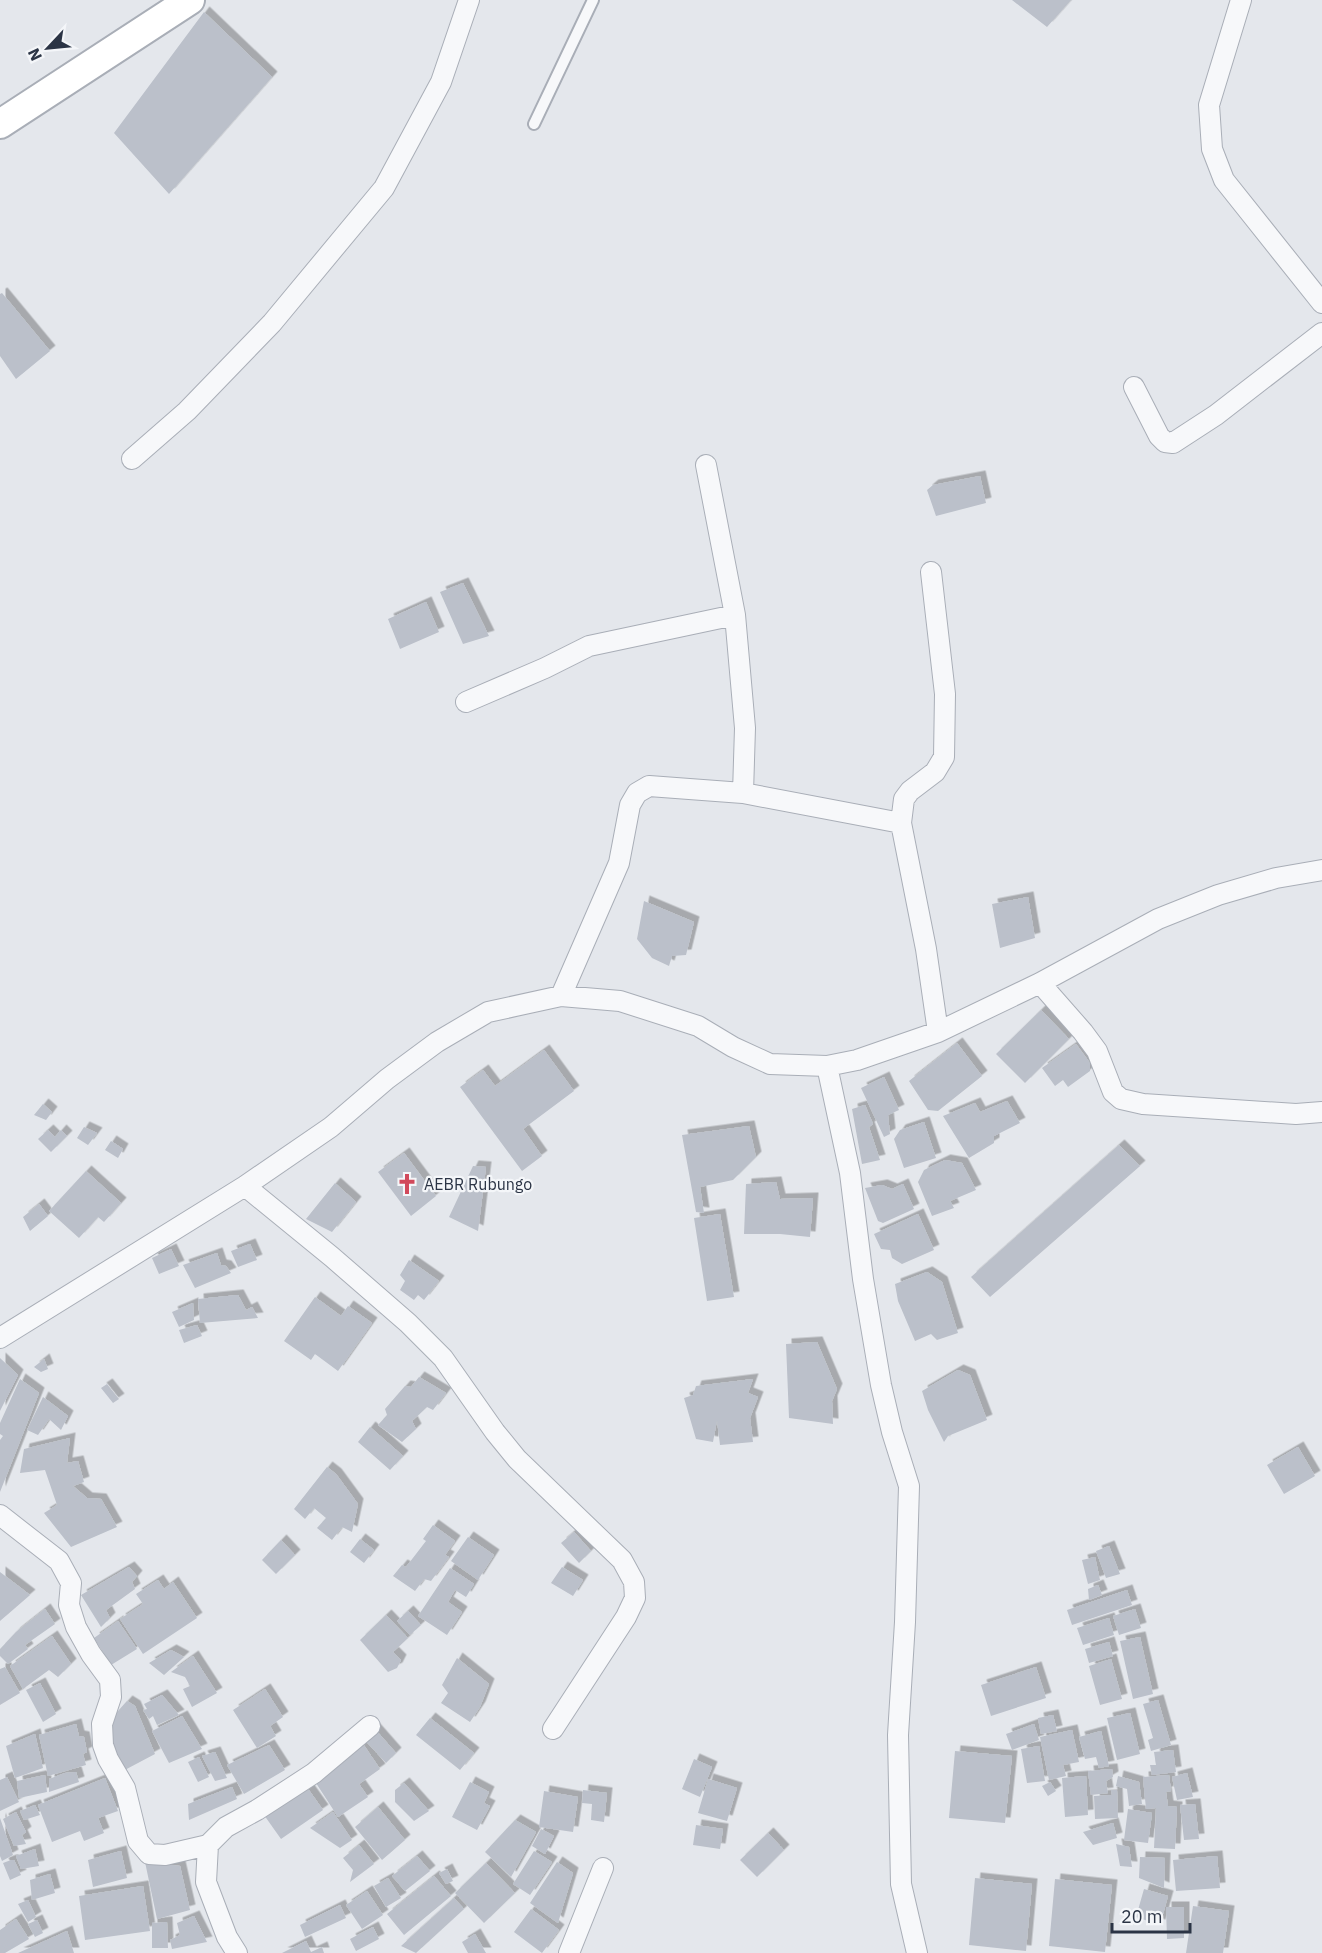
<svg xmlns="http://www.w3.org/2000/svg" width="1322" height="1953" font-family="'IBM Plex Sans',sans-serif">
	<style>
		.building { fill: #bbc0ca; filter: url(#shadow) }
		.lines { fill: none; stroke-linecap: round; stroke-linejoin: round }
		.lane-casing { stroke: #a9aeb7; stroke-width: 14 }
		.street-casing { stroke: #a9aeb7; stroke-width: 22 }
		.secondary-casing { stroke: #a9aeb7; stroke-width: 32 }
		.lane { stroke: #f7f8fa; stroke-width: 10 }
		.street { stroke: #f7f8fa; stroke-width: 20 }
		.secondary { stroke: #fff; stroke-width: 28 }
		.labels { text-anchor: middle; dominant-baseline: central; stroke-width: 4.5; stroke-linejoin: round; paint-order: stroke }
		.poi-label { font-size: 16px; fill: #2b3445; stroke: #f4f6f9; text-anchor: start }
	</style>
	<defs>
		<filter id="shadow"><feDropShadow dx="5.5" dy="-5.5" stdDeviation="0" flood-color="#0004"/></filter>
	</defs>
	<rect width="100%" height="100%" fill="#e4e7ec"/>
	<path class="building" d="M1012,0H1071L1047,27Z
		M204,12L272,77L169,194L114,133Z
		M2,293L50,351L16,379L0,356V294Z
		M980,476L986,503L936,516L927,490L933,485Z
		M463,583L489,636L463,644L440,592Z
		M426,602L439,632L400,649L388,619Z
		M1028,897L1035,938L1000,948L992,904Z
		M644,901L694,922L686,955L672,956L669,966L652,958L637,939Z
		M1041,1010L1069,1039L1025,1083L996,1054Z
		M957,1043L982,1076L938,1111L928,1110L909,1081Z
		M1076,1044L1090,1063V1071L1068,1087L1063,1080L1055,1086L1042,1068Z
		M544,1050L574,1091L523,1129L542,1156L522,1171L460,1087L483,1070L495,1086Z
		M884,1077L899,1110L888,1115L890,1134L884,1137L861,1088Z
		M1007,1101L1020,1123L994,1136V1143L969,1158L943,1116L975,1103L980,1112Z
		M43,1104L52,1112L46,1120L34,1115Z
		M865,1105L873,1124L869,1127L880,1160L862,1164L852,1109Z
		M924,1122L936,1158L904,1168L894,1139L900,1130Z
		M749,1126L756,1157L733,1180L700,1187L704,1213L696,1212L682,1135Z
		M84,1127L97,1133L88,1145L77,1138Z
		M48,1130L55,1137L61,1130L67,1136L51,1152L38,1139Z
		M111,1141L123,1149L118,1158L105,1150Z
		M1119,1145L1140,1166L990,1297L971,1277Z
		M404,1153L436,1196L411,1216L378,1172Z
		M945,1160L962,1163L976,1190L950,1201L954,1208L932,1216L918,1182L924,1170Z
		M473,1166L486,1167L478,1231L449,1217Z
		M86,1171L121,1203L104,1222L98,1217L79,1238L49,1211Z
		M776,1182L780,1199L813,1198L810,1237L780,1234H744L746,1184Z
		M335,1183L356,1202L332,1232L306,1219Z
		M903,1184L914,1209L883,1223L878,1221L865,1188L882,1185L892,1189Z
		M39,1204L48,1216L30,1231L23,1217Z
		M720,1214L734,1297L707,1301L694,1218Z
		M918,1214L934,1250L902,1264L892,1258L890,1250L881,1249L874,1234Z
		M250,1244L257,1260L238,1267L231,1251Z
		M171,1249L179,1266L159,1274L152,1258Z
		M217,1253L221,1265L226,1266L231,1273L195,1288L183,1265Z
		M409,1260L439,1281L424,1300L418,1295L414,1300L400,1290L405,1281L400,1275Z
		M927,1272L942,1282L958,1333L937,1340L931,1334L915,1341L898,1301L895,1284Z
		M238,1295L246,1310L252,1307L258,1318L200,1323L198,1299Z
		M315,1297L341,1316L348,1306L372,1323L338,1371L315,1354L311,1360L284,1341Z
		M193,1303L194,1320L179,1327L172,1312Z
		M197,1325L202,1336L184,1343L179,1330Z
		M817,1342L837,1389L832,1401L833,1424L789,1418L786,1344Z
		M0,1358L18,1375L0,1411Z
		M44,1359L48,1369L41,1372L34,1367Z
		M958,1370L970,1375L987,1420L948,1436L944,1442L928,1410L922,1391Z
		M419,1377L446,1393L433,1410L427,1407L412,1421L416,1429L402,1442L378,1425L387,1415L385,1409L405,1386L411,1387Z
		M20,1379L39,1393L0,1492V1440L3,1436L0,1434V1423Z
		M753,1379L748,1393L758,1397L750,1418L753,1442L720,1445L717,1420L713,1442L696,1439L684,1398L693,1395L696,1386Z
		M107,1384L119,1399L113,1403L101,1388Z
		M43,1397L68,1416L61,1430L49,1419L38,1435L27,1430Z
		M370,1427L403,1456L390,1470L358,1442Z
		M70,1438L67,1463L78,1461L84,1482L73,1486L87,1498L101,1499L117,1527L71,1547L44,1513L57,1505L45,1470L20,1473L24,1449Z
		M1298,1447L1315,1476L1284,1494L1267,1465Z
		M327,1467L336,1474L358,1504L352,1532L342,1527L332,1540L317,1528L326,1518L314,1508L305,1519L294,1509Z
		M433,1525L455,1541L445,1555L449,1557L431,1581L424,1579L415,1591L393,1576L402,1565L406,1567L426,1541L423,1539Z
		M574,1532L591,1551L579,1563L561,1543Z
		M468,1537L494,1555L478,1580L451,1561Z
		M360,1539L374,1550L364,1563L350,1552Z
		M281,1540L295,1555L276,1574L262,1560Z
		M1109,1546L1120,1574L1106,1578L1096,1551Z
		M1095,1557L1100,1580L1088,1584L1082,1560Z
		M129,1567L137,1576L132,1582L135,1589L106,1610L110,1618L101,1627L81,1595Z
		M562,1567L583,1580L573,1596L551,1583Z
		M450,1568L474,1584L466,1597L455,1590L448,1602L462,1612L447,1635L418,1616Z
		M0,1572L30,1595L0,1621Z
		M158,1580L164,1589L173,1582L197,1618L143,1654L120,1619L143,1604L136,1594Z
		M1098,1585L1102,1595L1089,1600L1088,1589Z
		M1127,1590L1132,1605L1072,1625L1067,1610Z
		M45,1609L55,1624L25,1645L28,1649L8,1664L0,1656V1649L16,1632Z
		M1135,1609L1141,1628L1119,1635L1113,1616Z
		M408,1611L421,1625L410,1635L397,1621Z
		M386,1615L408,1638L393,1652L401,1660L397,1668L388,1672L360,1640Z
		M1109,1618L1114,1635L1083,1645L1077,1628Z
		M118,1621L137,1649L111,1665L94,1638Z
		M52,1636L71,1664L58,1677L49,1670L23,1689L10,1666Z
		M1140,1637L1153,1694L1133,1699L1120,1641Z
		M1109,1642L1113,1656L1089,1663L1085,1649Z
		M171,1650L184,1657L164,1675L149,1663Z
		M193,1656L217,1693L192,1707L183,1689L190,1686L185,1677L171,1672Z
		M457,1658L489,1684L480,1707L470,1722L441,1703L448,1693L442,1685Z
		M1111,1659L1122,1699L1100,1705L1089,1666Z
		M5,1667L20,1693L0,1705V1669Z
		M1036,1667L1046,1698L991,1716L981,1685Z
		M40,1683L56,1714L43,1722L26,1690Z
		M265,1689L283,1717L270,1726L276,1736L257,1748L233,1710Z
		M162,1695L179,1715L157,1725L153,1716L149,1719L143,1710L147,1709L144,1704Z
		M1158,1700L1171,1745L1151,1751L1148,1740L1153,1738L1143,1704Z
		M127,1701L135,1706L155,1754L121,1772L102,1729Z
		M1130,1713L1140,1754L1117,1760L1107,1718Z
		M1053,1715L1057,1731L1041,1734L1038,1718Z
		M182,1716L202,1749L169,1763L152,1731Z
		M430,1718L474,1753L460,1770L416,1735Z
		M76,1724L79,1736L84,1737L87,1752L83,1754L86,1765L48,1776L39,1735Z
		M1034,1724L1039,1740L1012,1750L1006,1734Z
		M374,1728L396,1753L386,1763L363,1738Z
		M1072,1730L1079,1762L1063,1765L1066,1776L1049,1780L1040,1737Z
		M1101,1731L1109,1766L1099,1768L1096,1757L1085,1759L1079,1737Z
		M35,1734L43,1768L15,1778L6,1746Z
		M359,1738L380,1769L359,1784L368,1797L338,1817L314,1780Z
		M269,1745L285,1770L244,1794L227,1765Z
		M1039,1746L1045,1781L1027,1783L1021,1749Z
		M1173,1750L1176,1772L1152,1775L1150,1765H1156L1154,1752Z
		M955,1751L1012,1756L1005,1823L949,1818Z
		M215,1752L227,1778L215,1781L202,1756Z
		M199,1757L209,1777L198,1782L188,1762Z
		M694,1759L712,1767L700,1797L682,1789Z
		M1112,1769L1113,1777L1106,1781L1108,1793L1091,1795L1088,1771Z
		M76,1772L79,1782L49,1792V1779L65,1773Z
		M1187,1773L1193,1797L1177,1800L1172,1777Z
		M45,1775L47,1792L19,1798L17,1781Z
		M1169,1775L1171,1791L1166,1792L1168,1806L1177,1807L1175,1849L1154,1848L1156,1808L1146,1809L1143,1777Z
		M1086,1776L1088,1815L1065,1817L1062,1778Z
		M1118,1776L1139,1782L1142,1804L1129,1806L1127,1789L1116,1786Z
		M7,1777L19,1802L0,1811V1780Z
		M105,1778L118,1811L98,1818L104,1833L84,1841L80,1831L52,1842L38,1805Z
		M708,1779L737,1788L727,1821L698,1813Z
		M470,1782L489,1792L484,1803L490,1806L477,1830L452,1817Z
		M1050,1782L1056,1791L1048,1796L1042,1786Z
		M404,1783L429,1811L414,1821L395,1802V1790Z
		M306,1786L323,1810L281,1839L264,1815Z
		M232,1787L237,1799L189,1820L188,1804Z
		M583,1790L607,1793L604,1822L591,1820L592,1804L582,1803Z
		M1111,1790H1117L1118,1818L1095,1819L1094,1796L1112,1795Z
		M544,1791L578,1797L573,1832L539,1827Z
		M1195,1804L1199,1839L1184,1840L1180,1805Z
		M35,1805L40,1815L24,1820L20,1811Z
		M378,1807L405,1840L382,1860L355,1827Z
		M1128,1809L1152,1813L1148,1843L1124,1840Z
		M16,1812L26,1832L22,1835L26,1844L14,1846L3,1819Z
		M333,1812L352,1840L340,1848L310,1828Z
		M0,1818L13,1855L2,1861L0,1856Z
		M515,1820L536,1832L511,1877L485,1852Z
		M1113,1823L1117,1838L1093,1845L1083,1832Z
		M696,1825L723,1829L720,1849L693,1845Z
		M541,1829L554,1836L545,1854L532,1846Z
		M768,1833L784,1850L757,1877L740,1860Z
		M1116,1844L1129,1847L1132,1867L1120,1866Z
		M359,1845L374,1864L350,1882L353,1870L343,1858Z
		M35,1849L39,1866L21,1869L16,1856Z
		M121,1851L127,1878L93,1887L88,1860Z
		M534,1851L552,1862L530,1895L513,1884Z
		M417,1856L430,1871L405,1891L392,1876Z
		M1217,1856L1220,1888L1176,1891L1173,1860Z
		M1140,1857L1165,1858L1164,1888L1139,1878Z
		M11,1860H14L21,1875L10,1880L3,1863Z
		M145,1862L180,1866L190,1910L157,1919Z
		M557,1862L573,1873L558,1923L530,1903Z
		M486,1863L515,1893L484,1923L455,1893Z
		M447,1869L453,1881L446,1884L439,1873Z
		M50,1874L55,1893L32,1900L30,1880Z
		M434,1876L451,1896L404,1935L387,1914Z
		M388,1878L401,1898L386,1907L374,1886Z
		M975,1878L1032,1884L1026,1951L969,1945Z
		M1055,1879L1112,1885L1105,1952L1049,1946Z
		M143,1886L150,1931L85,1940L79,1896Z
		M1144,1889L1168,1896L1160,1925L1136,1917Z
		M367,1891L383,1915L362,1929L346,1905Z
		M454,1898L464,1909L416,1953L401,1946Z
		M28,1900L36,1917L28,1922L18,1904Z
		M340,1905L346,1918L305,1937L300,1925Z
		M1193,1906L1229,1911L1223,1953H1186Z
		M1166,1907H1184V1938L1167,1939Z
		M531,1909L559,1930L542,1953L514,1932Z
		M194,1916L207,1942L172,1949L170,1940L180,1935L177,1923Z
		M16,1919L29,1939L5,1953H0V1930Z
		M37,1920L43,1933L35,1937L28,1924Z
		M167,1922L168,1948H152V1923Z
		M373,1927L379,1939L356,1951L350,1939Z
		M67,1931L74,1953H18Z
		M475,1934L486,1953H468L462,1942Z
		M306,1941L311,1952L322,1947L324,1953H282Z"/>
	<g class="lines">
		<defs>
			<path id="lane" d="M534,124L593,0"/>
			<path id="street" d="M1241,0L1209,105L1212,149L1224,180L1322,303
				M1134,387L1159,436L1165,442L1173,443L1216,415L1322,333
				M132,459L187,411L272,323L384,188L441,82L469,0
				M706,465L735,615L745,728L743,793
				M931,572L945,694L944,757L935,772L910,791L904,799L901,823L926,949L938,1032
				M466,702L545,668L589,646L735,615
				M1040,983L1083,1032L1097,1051L1113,1092L1121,1099L1143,1104L1296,1114L1322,1112
				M561,996L619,863L630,805L637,793L649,786L743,793L901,823
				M827,1066L850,1173L863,1279L881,1385L892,1432L909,1486L905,1622L898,1735L901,1884L917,1953
				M245,1186L332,1257L408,1323L443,1358L495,1432L517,1459L622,1560L634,1582L635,1598L626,1617L553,1729
				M0,1338L245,1186L331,1127L387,1079L437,1042L488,1012L561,996L620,1001L698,1026L733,1047L770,1064L827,1066L857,1060L938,1032L1040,983L1158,919L1218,895L1276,878L1322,870
				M0,1515L59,1561L71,1583L69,1605L76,1627L91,1654L110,1680L111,1697L102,1724L103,1745L108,1759L125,1788L138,1841L149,1854L165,1855L208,1845
				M237,1953L227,1937L206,1882L208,1845L226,1827L257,1810L314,1773L370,1726
				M569,1953L603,1868"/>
			<path id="secondary" d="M0,124L190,0"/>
		</defs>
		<use href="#lane" class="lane-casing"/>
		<use href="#street" class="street-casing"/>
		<use href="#secondary" class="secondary-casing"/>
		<use href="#lane" class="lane"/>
		<use href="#street" class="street"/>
		<use href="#secondary" class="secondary"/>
	</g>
	<defs>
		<symbol id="church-bare" viewBox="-9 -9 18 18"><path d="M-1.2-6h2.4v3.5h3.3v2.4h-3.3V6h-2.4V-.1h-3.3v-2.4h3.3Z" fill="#d1495b" stroke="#f4f6f9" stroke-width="2.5" paint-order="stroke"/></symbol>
	</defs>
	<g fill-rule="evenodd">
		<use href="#church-bare" x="392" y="1169" width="30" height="30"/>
	</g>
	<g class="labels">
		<g class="poi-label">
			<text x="424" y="1184">AEBR Rubungo</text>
		</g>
	</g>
	<g transform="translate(48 48) rotate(244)" stroke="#f4f6f9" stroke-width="4.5" paint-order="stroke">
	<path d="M0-4.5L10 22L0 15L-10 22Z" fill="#2b3445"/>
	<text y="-9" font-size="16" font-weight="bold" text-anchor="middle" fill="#2b3445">N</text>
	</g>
	<path d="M1112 1923v9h78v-9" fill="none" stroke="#2b3445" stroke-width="3"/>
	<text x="1121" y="1923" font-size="18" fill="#2b3445" stroke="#f4f6f9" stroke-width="4.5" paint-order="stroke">20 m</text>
</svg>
